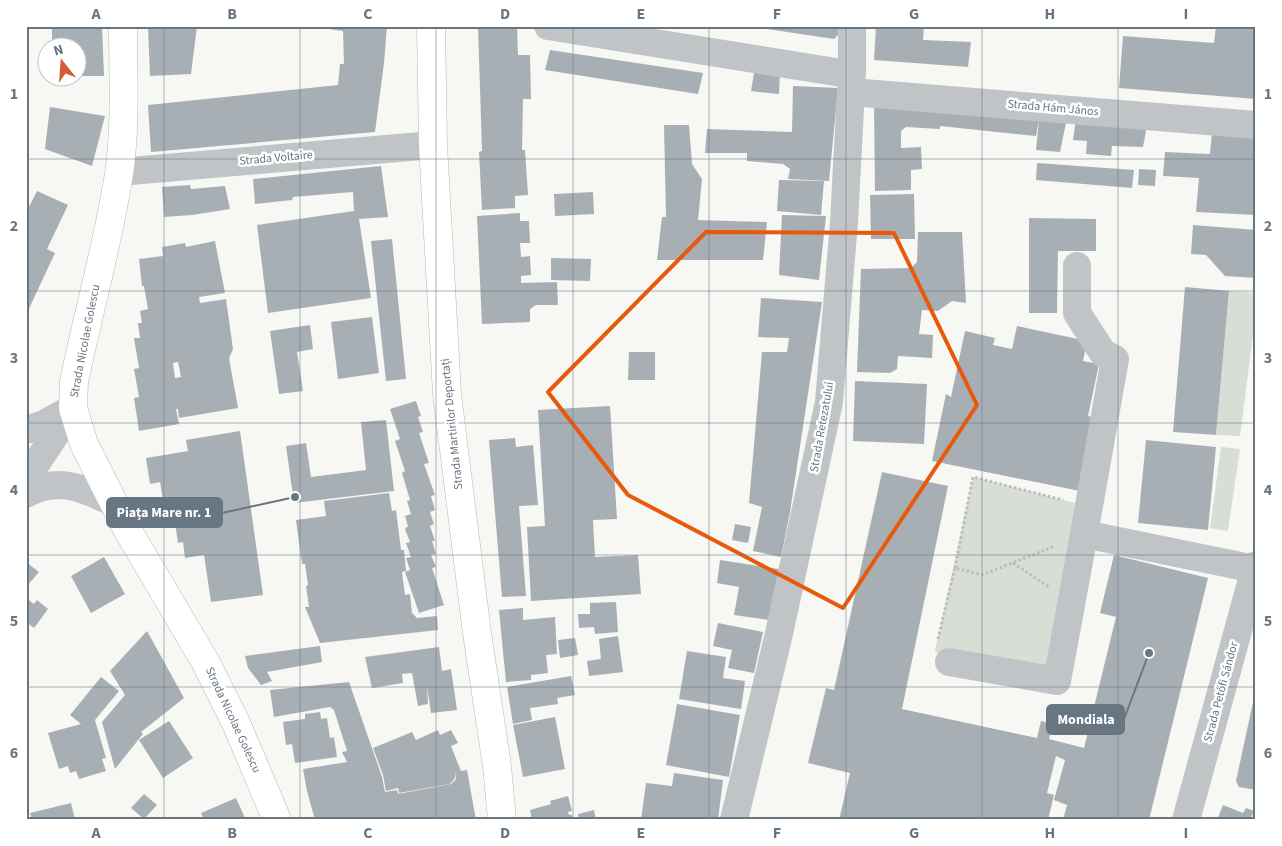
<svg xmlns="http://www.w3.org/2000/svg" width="1282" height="846" font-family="'Source Sans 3',sans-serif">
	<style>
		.green { fill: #d8ddd5 }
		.building { fill: #a8afb4; fill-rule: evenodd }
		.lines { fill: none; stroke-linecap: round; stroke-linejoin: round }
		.major-casing { stroke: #b4b8bb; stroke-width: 29 }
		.path { stroke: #babdbf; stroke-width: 3; stroke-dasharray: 2.5 2.5; stroke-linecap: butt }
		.minor { stroke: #c0c4c7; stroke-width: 28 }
		.major { stroke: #fff; stroke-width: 28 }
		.marked { fill: none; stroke: #e8590c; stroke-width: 4; stroke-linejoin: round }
		.grid { fill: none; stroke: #687682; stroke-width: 1; stroke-opacity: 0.55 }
		.labels { text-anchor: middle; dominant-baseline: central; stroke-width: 5; stroke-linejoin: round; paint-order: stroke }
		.street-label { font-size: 12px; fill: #687682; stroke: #fff }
		.leader { fill: none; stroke: #687682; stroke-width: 2 }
		.callout-dot { fill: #687682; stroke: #fff; stroke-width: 2 }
		.callout { fill: #687682; stroke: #687682; stroke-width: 2 }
		.callout-label { font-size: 14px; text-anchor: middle; font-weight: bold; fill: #fff }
		.neatline { fill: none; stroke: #687682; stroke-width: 2 }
		.grid-label { font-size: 16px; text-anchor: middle; font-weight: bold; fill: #687682 }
	</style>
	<rect width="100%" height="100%" fill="#f7f7f4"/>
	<path class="green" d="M1229,291L1256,293V311L1240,436L1216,435Z
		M1221,447L1240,449L1228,531L1210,528Z
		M973,477L1083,505L1057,681L949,662L935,651Z"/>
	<path class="building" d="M52,26H102L104,76H78V48H52Z
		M148,26H197L191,74L150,76Z
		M328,26H387L384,63L375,132L151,152L148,105L338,85L340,64H344L343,31L329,29Z
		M478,26H517L518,55H530L531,99H523L522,150H525L528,195L515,196V208L482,210L479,152L482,151Z
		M768,26H840L841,32L834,39L767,29Z
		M876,26H924L923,40L971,42L968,67L874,60Z
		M1216,26H1256V99L1119,88L1123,36L1214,43Z
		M45,50H48V78H46Z
		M550,50L703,73L698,94L545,70Z
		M755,67L780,72L779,94L751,91Z
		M793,86L838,88L829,181L788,179L790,169L783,164L747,161V153H705L707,129L792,132Z
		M874,102L1067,118L1060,152L1036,150L1039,120L1036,136L940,126V129L906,127L901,131V148L921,147L922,169L911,170V190L875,191Z
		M50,107L105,116L92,166L45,149Z
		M1076,119L1147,125L1143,147L1112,146L1111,156L1086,154L1087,141L1073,140Z
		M664,125H689L692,164L702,179L698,220L767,222L763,260H657L662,217H666Z
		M1212,132L1256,135V215L1196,212L1199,178L1163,176L1165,152L1210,154Z
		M1037,163L1134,170L1132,188L1036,180Z
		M381,166L388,217L359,219L371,298L268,313L257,225L354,211L353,192L293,197L292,200L255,204L253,179Z
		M1139,169L1156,170L1155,186L1138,185Z
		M779,180L824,181L821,215L777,211Z
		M190,185L191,189L225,186L230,209L192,215L164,217L162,187Z
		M37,191L68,205L47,249L55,253L26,315V213Z
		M593,192L594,214L555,216L554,194Z
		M914,194L915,239H871L870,195Z
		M520,213V221H529L530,243H520L521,257L530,256L531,275L521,276V283L557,282L558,305H536L530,309V322L482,324L477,216Z
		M782,215L826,216L819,280L779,275Z
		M1029,218L1096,219V251H1058L1057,313H1029Z
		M1193,225L1256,230V278L1225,276L1206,255L1191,254Z
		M918,232H962L966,303L952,301L938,311L922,310L919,334L933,335L932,358L898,356L897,369L890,373L857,372L861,269L911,268L917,262Z
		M392,239L406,379L386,381L371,241Z
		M215,241L225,293L199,297L200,303L226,299L233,349L229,358L238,408L179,418L178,409H176L179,424L139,431L134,398L139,397L134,369L139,368L134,338H140L138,323H142L140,311L148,309L144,286H142L139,259L163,256L162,247L185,243L186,247ZM178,362L181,377L175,378L173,363Z
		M551,258L591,259L590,281L551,280Z
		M1185,287L1229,291L1216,435L1173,432Z
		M761,298L822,302L790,512L781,557L753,551L762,507L749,503L762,352H787L789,338L758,337Z
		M372,317L379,373L338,379L331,322Z
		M310,325L313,349L297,352L303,391L279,394L270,331Z
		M1017,326L1087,341L1083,361L1099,364L1088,416L1100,419L1085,492L932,461L946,394L951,397L965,331L995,338L993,345L1012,349Z
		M629,352H655V380H628Z
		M855,381L927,384L924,444L853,441Z
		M416,401L421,416L418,417L423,432L419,433L429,463L424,464L435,495L431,496L435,510L430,512L434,524L430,526L435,541H432L436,554L431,555L436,567L432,568L444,605L419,613L405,572L410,570L406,558L411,557L406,543L410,542L405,529L408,526L405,516L411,514L407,501L410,500L402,473L405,471L395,441L400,439L390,409Z
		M610,406L617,519L593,520L595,557L638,555L641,594L531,601L527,527L545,526L538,410Z
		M386,420L394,491L294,503L286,446L306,443L311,477L366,470L361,422Z
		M240,431L263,595L211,602L204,555L185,558L183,542L178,543L173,510L165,512L160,482L150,484L146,458L188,451L186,440Z
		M515,438L516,447L533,445L538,505L519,506L526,596L502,597L489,440Z
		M1146,440L1216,447L1208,530L1138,523Z
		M882,472L948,486L902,709L1037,738L1041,721L1053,724L1049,739L1084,748L1116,617L1100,613L1114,555L1208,578L1149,820H1063L1067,805L1054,800L1065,760L1056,756L1047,793L1054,795L1048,820H839L850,773L808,763L826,688L834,690Z
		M389,493L392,511L396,510L401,550H404L406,571L402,572L405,595L410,594L412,613L417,618L437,616L438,630L320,643L305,607H309L306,586L308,585L305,564H302L296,520L326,516L324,501Z
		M735,524L751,527L748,543L732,540Z
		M104,557L125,594L91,613L71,576Z
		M720,560L779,569L770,620L734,615L739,587L717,583Z
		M26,562L39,572L26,587Z
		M26,598L34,604L37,600L48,609L34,628L26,622Z
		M616,602L618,632L595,634L594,627L579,628L578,614H590V603Z
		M523,608V620L555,617L557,654L546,655L548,673L531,675V680L506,682L499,610Z
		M718,623L763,632L754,673L728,668L732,650L713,646Z
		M147,631L184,698L141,732L143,734L115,769L102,722L125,695L110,671Z
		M618,636L623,672L589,676L587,661L601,659L599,639Z
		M575,638L578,655L560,658L558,640Z
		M320,646L322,662L267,672L272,681L261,685L248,668L245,656Z
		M439,647L442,671L451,669L457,710L431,713L427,687L428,704L418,706L412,673L402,674L403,683L372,688L365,657Z
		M687,651L726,657L723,678L745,681L741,709L679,699Z
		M571,676L575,695L557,698L558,704L530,708L532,720L513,724L507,687Z
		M101,677L119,691L95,720L106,758L102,759L106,771L79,779L76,771L70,773L68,766L59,769L48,733L81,724L70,715Z
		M349,682L382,777L385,792L397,790L398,794L451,784L456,779L455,771V778L450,784L399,793L398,788L386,791L383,775L373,748L412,732L416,740L438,730L440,735L451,730L458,743L451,746L461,771L467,770L476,820H315L307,791L303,769L347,762L342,752L347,751L334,710L330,707L274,717L270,690Z
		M1253,702L1256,703V790L1239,787L1236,781Z
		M677,704L740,715L729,777L666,765Z
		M320,712L321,719L327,718L330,738L334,737L337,757L295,763L292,744L286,745L283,722L305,719V714Z
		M555,717L565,769L523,777L513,725Z
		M169,721L193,758L163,778L139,740Z
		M674,773L723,780L718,820H641L646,783L672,786Z
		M144,794L157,805L144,819L131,808Z
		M568,796L572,811L568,812L569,815H572L574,820H532L530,810L551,804L550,801Z
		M236,798L246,820H204L201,813Z
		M71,803L75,820H32L30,813Z
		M1223,805L1243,813L1246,808L1254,811L1250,820H1217Z
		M594,810L596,820H579L578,814Z"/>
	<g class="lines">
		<defs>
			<path id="major" d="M123,26C123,75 126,126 119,174C108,244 88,313 74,382L73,408L84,444L127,529L206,663L236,723L277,820
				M431,26L433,145L447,394L477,633L497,766L502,820"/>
		</defs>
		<use href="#major" class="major-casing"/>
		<path class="path" d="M1013,563L1049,587
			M955,568L973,477L1063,500
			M938,639L955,568L982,575L1055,546"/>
		<path class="minor" d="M548,26L842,73L852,72
			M851,92L1256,125
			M119,172L433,145
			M1077,266V313L1103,353L1115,359L1084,534
			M26,430L44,424L71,409
			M26,479L73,408
			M26,494C57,476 83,488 112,502
			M949,662L1057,681L1084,534L1255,569
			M734,820L778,638L829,402L844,222L852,72V26
			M1186,820L1256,565"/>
		<use href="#major" class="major"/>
	</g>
	<path class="marked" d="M706,232L894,233L977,405L843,608L628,495L548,392Z"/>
	<path class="grid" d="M164,26V820M300,26V820M436,26V820M573,26V820M709,26V820M846,26V820M982,26V820M1118,26V820M26,159H1256M26,291H1256M26,423H1256M26,555H1256M26,687H1256"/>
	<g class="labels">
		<g class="street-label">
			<text transform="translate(1053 108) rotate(5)">Strada Hám János</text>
			<text transform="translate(276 158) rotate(-5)">Strada Voltaire</text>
			<text transform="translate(85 341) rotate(-79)">Strada Nicolae Golescu</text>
			<text transform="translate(452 424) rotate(-96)">Strada Martirilor Deportați</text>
			<text transform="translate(822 427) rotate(-80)">Strada Retezatului</text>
			<text transform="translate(1221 692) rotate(-75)">Strada Petőfi Sándor</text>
			<text transform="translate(233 720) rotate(65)">Strada Nicolae Golescu</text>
		</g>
	</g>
	<path class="leader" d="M295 497L222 513M1149 653L1124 719"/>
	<g class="callout-dot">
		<circle cx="295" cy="497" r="5"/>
		<circle cx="1149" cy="653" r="5"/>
	</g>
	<g class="callout">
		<rect x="107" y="498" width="115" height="29" rx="5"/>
		<rect x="1047" y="705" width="77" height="29" rx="5"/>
	</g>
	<g class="callout-label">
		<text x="164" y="517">Piața Mare nr. 1</text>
		<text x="1086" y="724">Mondiala</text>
	</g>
	<rect width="1282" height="846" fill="none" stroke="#ffffff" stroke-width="55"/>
	<g transform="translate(62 62) rotate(343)"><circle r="24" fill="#ffffff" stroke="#c3c8cd"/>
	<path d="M0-4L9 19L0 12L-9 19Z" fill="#d35d37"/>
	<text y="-8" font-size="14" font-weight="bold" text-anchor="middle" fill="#687682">N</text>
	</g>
	<rect x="28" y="28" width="1226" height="790" class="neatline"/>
	<g class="grid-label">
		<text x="96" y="19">A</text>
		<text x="232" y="19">B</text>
		<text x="368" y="19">C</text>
		<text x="505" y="19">D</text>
		<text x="641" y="19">E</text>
		<text x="777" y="19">F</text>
		<text x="914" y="19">G</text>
		<text x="1050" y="19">H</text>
		<text x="1186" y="19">I</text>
		<text x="14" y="99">1</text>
		<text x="1268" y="99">1</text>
		<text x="14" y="231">2</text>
		<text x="1268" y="231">2</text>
		<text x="14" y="363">3</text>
		<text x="1268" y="363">3</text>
		<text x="14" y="495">4</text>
		<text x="1268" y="495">4</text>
		<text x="14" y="626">5</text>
		<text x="1268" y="626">5</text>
		<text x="14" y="758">6</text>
		<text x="1268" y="758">6</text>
		<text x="96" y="838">A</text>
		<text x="232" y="838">B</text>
		<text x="368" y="838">C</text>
		<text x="505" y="838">D</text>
		<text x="641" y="838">E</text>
		<text x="777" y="838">F</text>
		<text x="914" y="838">G</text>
		<text x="1050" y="838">H</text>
		<text x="1186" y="838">I</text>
	</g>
</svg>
